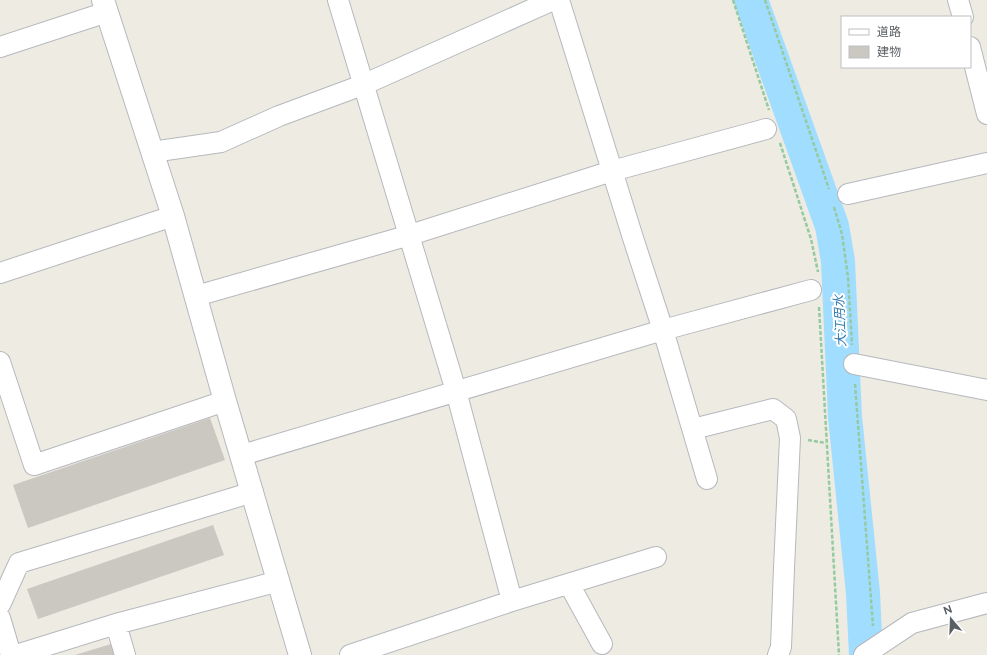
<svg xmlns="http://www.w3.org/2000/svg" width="987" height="655" font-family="Raleway,'Noto Sans JP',sans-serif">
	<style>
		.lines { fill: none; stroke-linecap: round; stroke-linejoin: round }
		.river { stroke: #a1ddff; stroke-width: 34 }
		.building { fill: #cbc7c1 }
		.minor-casing { stroke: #b5b9bd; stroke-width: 22 }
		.tertiary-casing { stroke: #b5b9bd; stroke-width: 24 }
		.path { stroke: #94ca9f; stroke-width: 2.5; stroke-dasharray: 4 2; stroke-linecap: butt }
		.minor { stroke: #fff; stroke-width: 20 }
		.tertiary { stroke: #fff; stroke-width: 22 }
		.labels { text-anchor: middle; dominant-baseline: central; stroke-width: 4; stroke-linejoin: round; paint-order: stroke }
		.water-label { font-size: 13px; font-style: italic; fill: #347ab0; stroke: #fff }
	</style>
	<rect width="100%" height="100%" fill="#eeebe2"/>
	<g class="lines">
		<path class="river" d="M751,0L832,226L838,261L845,417L863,593L866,655"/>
	</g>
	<path class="building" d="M210,418L225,460L28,528L13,485Z
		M213,525L224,555L38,619L27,589Z
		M111,644L115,655H75Z"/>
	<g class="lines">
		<defs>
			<path id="minor" d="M338,0L456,391L512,601
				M559,0L633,238L663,330L707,479
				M958,0L963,17
				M0,47L107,12
				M970,47L987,114
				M152,152L221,142L279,116L365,84L553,0
				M848,194L987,163
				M0,273L173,216
				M196,296L410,235L612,171L766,129
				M0,362L34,465L225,401
				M854,364L987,390
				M693,429L773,409L786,419L790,438L784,568L781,647L778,655
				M242,455L663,330L811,290
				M569,584L602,644
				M0,605L19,563L253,492
				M0,618L11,655
				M16,655L116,624
				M125,655L116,624L279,581
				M350,655L512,601L656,557
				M864,655L912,623L987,603"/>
			<path id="tertiary" d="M103,0L173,216L225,401L300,655"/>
		</defs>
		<use href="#minor" class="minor-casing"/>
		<use href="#tertiary" class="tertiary-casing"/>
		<path class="path" d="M733,0L769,110
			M765,0L829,189
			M780,143L811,239L818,272
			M834,207L842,234L848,277L852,345
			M819,307L839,655
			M855,384L873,626
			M808,440L826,443"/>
		<use href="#minor" class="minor"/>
		<use href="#tertiary" class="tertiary"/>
	</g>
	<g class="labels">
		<g class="water-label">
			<text transform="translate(840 321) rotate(-93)">大江用水</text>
		</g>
	</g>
	<rect x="841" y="16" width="130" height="52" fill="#ffffff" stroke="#bdbfc1"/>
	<rect x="849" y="29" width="20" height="6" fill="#ffffff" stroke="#bdbfc1"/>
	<text x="877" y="36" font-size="12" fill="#5a5f64">道路</text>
	<rect x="849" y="46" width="20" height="12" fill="#cbc7c1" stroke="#bdbfc1"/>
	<text x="877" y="56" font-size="12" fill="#5a5f64">建物</text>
	<g transform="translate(951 619) rotate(341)" stroke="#ffffff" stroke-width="3" paint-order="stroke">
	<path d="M0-3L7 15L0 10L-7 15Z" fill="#5a5f64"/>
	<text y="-6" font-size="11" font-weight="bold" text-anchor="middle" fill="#5a5f64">N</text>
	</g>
</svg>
